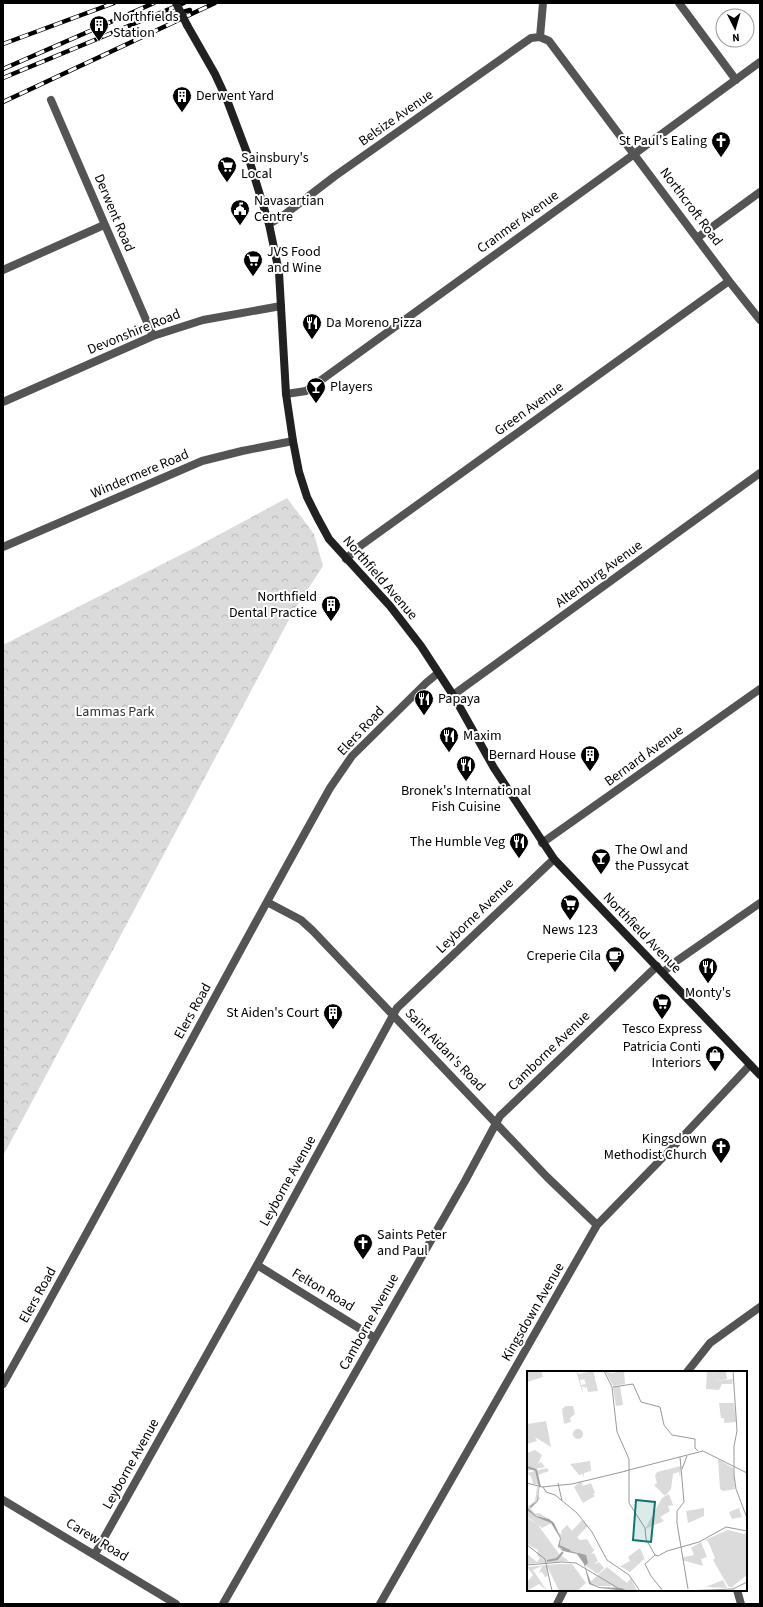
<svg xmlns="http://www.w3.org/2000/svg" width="763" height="1607" font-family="'Source Sans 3',sans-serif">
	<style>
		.forest { fill: url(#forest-crowns) }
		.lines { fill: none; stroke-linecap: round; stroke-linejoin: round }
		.street { stroke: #545454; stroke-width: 8 }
		.secondary { stroke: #212121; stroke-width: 8 }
		.rail-casing { stroke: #000; stroke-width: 4.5 }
		.rail { stroke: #fff; stroke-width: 3; stroke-dasharray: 9; stroke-linecap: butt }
		.secondary-bridge { stroke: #212121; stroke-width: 8 }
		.labels { text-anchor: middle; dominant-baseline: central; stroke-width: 4; stroke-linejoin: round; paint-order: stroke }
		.poi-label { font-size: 14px; fill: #000; stroke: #fff; text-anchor: start }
		.street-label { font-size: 14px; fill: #000; stroke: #fff }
		.park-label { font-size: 14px; fill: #323232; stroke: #fff }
		.inset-river { fill: none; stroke: #a2a2a2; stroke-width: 2 }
		.inset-road { fill: none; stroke: #999; stroke-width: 1 }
		.view { fill: #0f766e; fill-opacity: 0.15; stroke: #0f766e; stroke-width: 2 }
		.inset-edge { fill: none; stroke: #000; stroke-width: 2 }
	</style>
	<defs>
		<pattern id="forest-crowns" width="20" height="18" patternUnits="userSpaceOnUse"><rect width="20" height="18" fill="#dbdbdb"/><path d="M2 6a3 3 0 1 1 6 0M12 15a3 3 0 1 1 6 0" fill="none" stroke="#bababa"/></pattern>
	</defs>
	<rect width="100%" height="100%" fill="#fff"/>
	<path class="forest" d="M287,498L314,534L323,566L293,612L3,1156V645L196,547Z"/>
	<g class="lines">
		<path class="street" d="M679,3L736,80
			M540,37L543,3
			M51,100L153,336
			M269,224L284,215L335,176L531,38L540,37L549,41L729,281L760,320
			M697,238L760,192
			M3,270L104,225
			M286,394L306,391L622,163L760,62
			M3,402L153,336L203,320L281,306
			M3,547L202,461L242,451L293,441
			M346,559L360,546L729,281
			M453,695L760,473
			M542,843L760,689
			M267,902L301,920L313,931L547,1177L597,1225
			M663,972L678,960L760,903
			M257,1265L375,1338
			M687,1372L710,1343L760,1307
			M3,1384C114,1187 219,986 330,788L352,756L426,683L438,673
			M3,1500L176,1604
			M95,1554L257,1265L397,1008L554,859
			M737,1590L741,1604
			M223,1604L465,1181L500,1116L657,966
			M380,1604L597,1225L673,1147L750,1065
			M557,1604L564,1590"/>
		<path class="secondary" d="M187,25L215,74L227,100L247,153L269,224L279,272L286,394L293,441L299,472L307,497L317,517L329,539L390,606L421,646L453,695L494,768L554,859L760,1075"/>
		<defs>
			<path id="rail" d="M157,19L190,10
				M3,44L114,3
				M3,69L154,3
				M3,78L184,3
				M3,102L215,3"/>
		</defs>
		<use href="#rail" class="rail-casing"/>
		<use href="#rail" class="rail"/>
		<path class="secondary-bridge" d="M176,3L187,25"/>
	</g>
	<defs>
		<symbol id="building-pin" viewBox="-11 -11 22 30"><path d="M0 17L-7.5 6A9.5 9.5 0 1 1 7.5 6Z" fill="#000" stroke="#fff"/><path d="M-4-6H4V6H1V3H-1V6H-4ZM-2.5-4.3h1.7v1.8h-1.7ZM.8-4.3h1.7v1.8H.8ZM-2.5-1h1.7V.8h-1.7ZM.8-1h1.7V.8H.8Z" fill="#fff"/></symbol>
		<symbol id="church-pin" viewBox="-11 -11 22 30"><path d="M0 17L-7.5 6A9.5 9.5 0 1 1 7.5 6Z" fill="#000" stroke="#fff"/><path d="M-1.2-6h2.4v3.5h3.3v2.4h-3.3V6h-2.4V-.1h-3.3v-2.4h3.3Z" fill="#fff"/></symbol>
		<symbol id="supermarket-pin" viewBox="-11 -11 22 30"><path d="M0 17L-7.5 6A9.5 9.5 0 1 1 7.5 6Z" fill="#000" stroke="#fff"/><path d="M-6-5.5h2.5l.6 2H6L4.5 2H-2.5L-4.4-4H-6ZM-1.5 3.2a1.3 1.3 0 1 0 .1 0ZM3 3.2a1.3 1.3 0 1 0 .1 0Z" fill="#fff"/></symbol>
		<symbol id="civic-pin" viewBox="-11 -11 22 30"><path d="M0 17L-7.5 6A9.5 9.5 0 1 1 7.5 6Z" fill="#000" stroke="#fff"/><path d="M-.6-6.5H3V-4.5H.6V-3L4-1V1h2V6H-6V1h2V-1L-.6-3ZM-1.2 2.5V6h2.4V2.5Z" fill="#fff"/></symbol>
		<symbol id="restaurant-pin" viewBox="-11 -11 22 30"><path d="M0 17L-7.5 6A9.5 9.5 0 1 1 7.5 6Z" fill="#000" stroke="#fff"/><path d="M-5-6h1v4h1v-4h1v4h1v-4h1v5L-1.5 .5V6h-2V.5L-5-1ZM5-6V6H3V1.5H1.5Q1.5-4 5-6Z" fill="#fff"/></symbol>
		<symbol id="bar-pin" viewBox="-11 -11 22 30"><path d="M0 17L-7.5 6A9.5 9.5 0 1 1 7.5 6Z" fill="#000" stroke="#fff"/><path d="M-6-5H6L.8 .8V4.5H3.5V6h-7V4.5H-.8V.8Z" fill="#fff"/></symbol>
		<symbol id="cafe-pin" viewBox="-11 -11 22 30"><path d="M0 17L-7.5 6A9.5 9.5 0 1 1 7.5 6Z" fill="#000" stroke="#fff"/><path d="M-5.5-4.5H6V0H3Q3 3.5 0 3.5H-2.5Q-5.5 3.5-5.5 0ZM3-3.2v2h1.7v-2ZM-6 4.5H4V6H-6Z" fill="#fff"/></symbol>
		<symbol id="shop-pin" viewBox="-11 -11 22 30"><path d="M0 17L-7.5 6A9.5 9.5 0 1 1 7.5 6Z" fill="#000" stroke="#fff"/><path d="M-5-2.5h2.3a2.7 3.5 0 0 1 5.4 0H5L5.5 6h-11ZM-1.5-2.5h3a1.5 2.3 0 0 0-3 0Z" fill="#fff"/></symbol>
	</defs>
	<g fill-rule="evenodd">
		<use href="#building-pin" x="88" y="14" width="22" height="30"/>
		<use href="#building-pin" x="171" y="85" width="22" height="30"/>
		<use href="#church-pin" x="710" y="130" width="22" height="30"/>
		<use href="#supermarket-pin" x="216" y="155" width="22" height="30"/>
		<use href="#civic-pin" x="229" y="198" width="22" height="30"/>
		<use href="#supermarket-pin" x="242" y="249" width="22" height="30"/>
		<use href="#restaurant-pin" x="301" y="312" width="22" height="30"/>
		<use href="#bar-pin" x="305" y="376" width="22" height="30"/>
		<use href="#building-pin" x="320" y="594" width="22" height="30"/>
		<use href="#restaurant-pin" x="413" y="688" width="22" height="30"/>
		<use href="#restaurant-pin" x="438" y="725" width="22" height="30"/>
		<use href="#building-pin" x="579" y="744" width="22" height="30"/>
		<use href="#restaurant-pin" x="455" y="754" width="22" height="30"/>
		<use href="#restaurant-pin" x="508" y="831" width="22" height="30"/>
		<use href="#bar-pin" x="590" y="847" width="22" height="30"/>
		<use href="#supermarket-pin" x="559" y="893" width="22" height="30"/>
		<use href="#cafe-pin" x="604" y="945" width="22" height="30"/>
		<use href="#restaurant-pin" x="697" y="956" width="22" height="30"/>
		<use href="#supermarket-pin" x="651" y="992" width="22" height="30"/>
		<use href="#building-pin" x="322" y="1002" width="22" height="30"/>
		<use href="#shop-pin" x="704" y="1044" width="22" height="30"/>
		<use href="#church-pin" x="710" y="1136" width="22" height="30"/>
		<use href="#church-pin" x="352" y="1232" width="22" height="30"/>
	</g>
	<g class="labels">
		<g class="poi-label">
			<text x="113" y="17">Northfields<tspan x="113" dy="16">Station</tspan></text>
			<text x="196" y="96">Derwent Yard</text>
			<text x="707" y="141" text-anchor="end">St Paul's Ealing</text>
			<text x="241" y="158">Sainsbury's<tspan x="241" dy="16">Local</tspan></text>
			<text x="254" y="201">Navasartian<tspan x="254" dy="16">Centre</tspan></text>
			<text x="267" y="252">JVS Food<tspan x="267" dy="16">and Wine</tspan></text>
			<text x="326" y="323">Da Moreno Pizza</text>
			<text x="330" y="387">Players</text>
			<text x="317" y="597" text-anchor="end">Northfield<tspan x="317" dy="16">Dental Practice</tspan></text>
			<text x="438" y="699">Papaya</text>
			<text x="463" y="736">Maxim</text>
			<text x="576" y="755" text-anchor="end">Bernard House</text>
			<text x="466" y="791" text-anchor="middle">Bronek's International<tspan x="466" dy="16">Fish Cuisine</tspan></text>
			<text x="505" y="842" text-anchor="end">The Humble Veg</text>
			<text x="615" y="850">The Owl and<tspan x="615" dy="16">the Pussycat</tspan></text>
			<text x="570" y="930" text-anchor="middle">News 123</text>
			<text x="601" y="956" text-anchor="end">Creperie Cila</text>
			<text x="708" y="993" text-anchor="middle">Monty's</text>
			<text x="319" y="1013" text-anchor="end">St Aiden's Court</text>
			<text x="662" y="1029" text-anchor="middle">Tesco Express</text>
			<text x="701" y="1047" text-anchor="end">Patricia Conti<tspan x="701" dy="16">Interiors</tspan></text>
			<text x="707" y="1139" text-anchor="end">Kingsdown<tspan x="707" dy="16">Methodist Church</tspan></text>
			<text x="377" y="1235">Saints Peter<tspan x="377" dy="16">and Paul</tspan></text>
		</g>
		<g class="street-label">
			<text transform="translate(396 118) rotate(-35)">Belsize Avenue</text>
			<text transform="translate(691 207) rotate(53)">Northcroft Road</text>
			<text transform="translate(114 213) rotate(67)">Derwent Road</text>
			<text transform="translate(518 222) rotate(-36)">Cranmer Avenue</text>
			<text transform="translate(134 332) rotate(-22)">Devonshire Road</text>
			<text transform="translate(529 409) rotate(-36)">Green Avenue</text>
			<text transform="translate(140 474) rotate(-23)">Windermere Road</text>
			<text transform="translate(599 574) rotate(-36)">Altenburg Avenue</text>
			<text transform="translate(380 578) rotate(49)">Northfield Avenue</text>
			<text transform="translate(361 731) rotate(-47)">Elers Road</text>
			<text transform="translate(644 756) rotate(-36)">Bernard Avenue</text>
			<text transform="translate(475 916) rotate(-44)">Leyborne Avenue</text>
			<text transform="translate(642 933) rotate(46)">Northfield Avenue</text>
			<text transform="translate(193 1011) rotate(-61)">Elers Road</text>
			<text transform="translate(445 1050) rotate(46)">Saint Aidan's Road</text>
			<text transform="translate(549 1051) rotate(-44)">Camborne Avenue</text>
			<text transform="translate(288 1181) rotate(-61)">Leyborne Avenue</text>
			<text transform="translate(323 1290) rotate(31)">Felton Road</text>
			<text transform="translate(38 1295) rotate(-61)">Elers Road</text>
			<text transform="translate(533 1312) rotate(-60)">Kingsdown Avenue</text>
			<text transform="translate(369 1322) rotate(-61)">Camborne Avenue</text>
			<text transform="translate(131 1464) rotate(-61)">Leyborne Avenue</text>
			<text transform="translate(97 1540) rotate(31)">Carew Road</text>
		</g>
		<g class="park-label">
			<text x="115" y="712">Lammas Park</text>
		</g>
	</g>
	<g transform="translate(527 1371)">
		<rect width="220" height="220" fill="#fff"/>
		<path d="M62,0H66L71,20L61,21L56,3ZM184,0L199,1L200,8L190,10ZM19,50L24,76L8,66L10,70L0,73V53ZM46 63a5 5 0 1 1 10 0a5 5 0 1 1-10 0ZM177,137V145L161,152L159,140ZM64,185L68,193L72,191L77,197L71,203L62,197ZM30,193H45L59,212L50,220H32L21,197Z" fill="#dbdbdb"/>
		<path d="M14,0L16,6L0,11V1ZM49,0L52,3L66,0L68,7L53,9L54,14L59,13V17L55,15L56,23ZM78,0L84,2L97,0L98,13L86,15ZM180,0H184L190,10L206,8L205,13H195L192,19L179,18ZM93,15L96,34L89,35L86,16ZM192,32H207L209,51L197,52V47H194ZM39,35H46L48,43L43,47L44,51L37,53L35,38ZM8,79L15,84L11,93L14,91L18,96L0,100V82ZM191,88L206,97L208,118L196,120L193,118ZM154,95L153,107L152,101L146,103L144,118L138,125L127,114L130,112L128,105L130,101ZM20,97L22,100L11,104L13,114L6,113L4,105L0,102ZM10,116H13L11,124L13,128L5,134L4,138L8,143L12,142L22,148L9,145L0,136L8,130ZM142,123L146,134L141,135L143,140L133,146L137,150L118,158L135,127ZM215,136L212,138L215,146L205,148L202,141ZM0,138L9,146L25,152L15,157L0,145ZM0,146L11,154L32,183L42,190L0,193V183L10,191L13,187L10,184L11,179L0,173ZM55,149L61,155L50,166L53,169L60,168L66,178H68L64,183L67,182L71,190L61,197L50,181L39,180L31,175L34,167L31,162L35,163L34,160L40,154L45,160ZM201,159L217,163L220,161V204L206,215L207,217L201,215L186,189L188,187L181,170L178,169ZM113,177L119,191L117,188L103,201L95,196L93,197L94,195L103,190L101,186ZM29,193L20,198L21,205L18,206L15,201L12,202L15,195L6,199L20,220L12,213L0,220V211L6,204L0,196ZM80,196L100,212L104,207L110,220H92L85,215H71L63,211ZM196,209L200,217L179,216Z" fill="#dbdbdb"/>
		<path d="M63,90L64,100L57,102V108L56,103L52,104L43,93ZM54,110L56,115L64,112L68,122L66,123L68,125L56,132L47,116ZM174,171L180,186L174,188L176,195L155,189L157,186L167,184L164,177Z" fill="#dbdbdb"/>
		<path d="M12,116L11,130L4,137L9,145L22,148L27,152L34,167L32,177L59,184L61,192L58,195L64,212L72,216L94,217L97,218L99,220L72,217L62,213L57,193L50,183L36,180L31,176L33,167L24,152L9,146L0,139V136L8,144L3,135L10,130Z" fill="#a2a2a2"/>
		<path class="inset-river" d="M0,96L9,99L13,116M32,175L43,180M20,190L30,188L36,181"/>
		<path class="inset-road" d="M77,0L85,16L90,61L102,88V132L118,157L119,168L128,184M206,0L210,60L207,75V104L209,118L220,147M106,13L114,31M86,16L106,13M114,31L133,36L137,54L145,64L168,68M168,68V77L171,80M153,86L157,131L150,140V152L161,218M155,98L160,85M98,100L176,80L220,102M0,112L15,116L45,113L99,100M31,112L35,130M16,116L19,121L28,124L50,142L65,161L80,189L102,204L113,220M0,174L18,188L25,220M128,184L131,185L140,180L172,171L199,156L220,160M128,184L118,193L124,205L136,220M0,194L35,191L49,192L96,220M156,220L206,218L220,211"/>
		<path class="view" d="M109,129L128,131L124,171L106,169Z"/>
		<rect width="220" height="220" class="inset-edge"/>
	</g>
	<rect width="763" height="1607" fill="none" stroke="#000000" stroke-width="8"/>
	<g transform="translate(735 28) rotate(175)"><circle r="19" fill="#ffffff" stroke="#999999"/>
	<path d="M0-3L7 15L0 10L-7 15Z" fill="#000000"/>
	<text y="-6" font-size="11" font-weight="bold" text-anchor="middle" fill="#000000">N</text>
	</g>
</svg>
